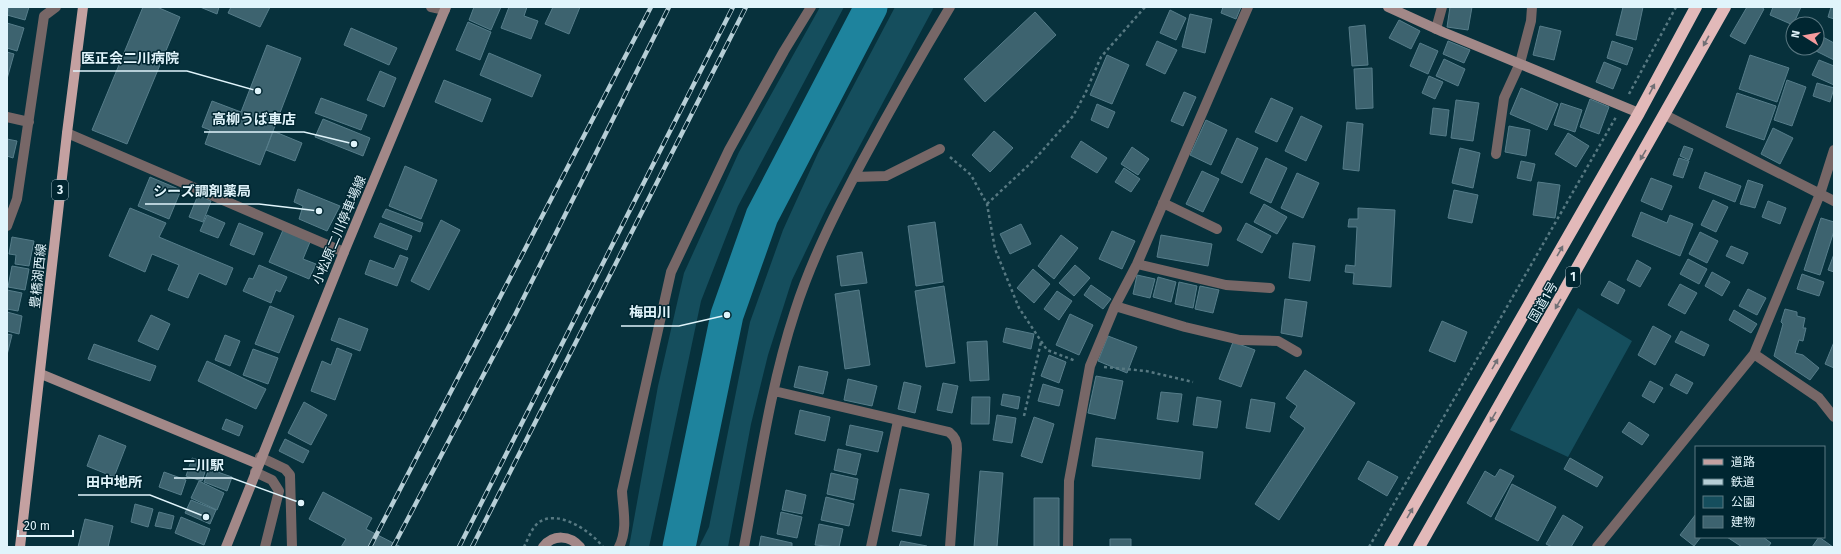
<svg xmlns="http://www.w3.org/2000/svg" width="1841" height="554" font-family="'Fira Sans','Noto Sans JP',sans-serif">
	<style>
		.green { fill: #154e5d }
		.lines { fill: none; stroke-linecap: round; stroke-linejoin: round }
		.river { stroke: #1e839d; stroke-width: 33 }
		.building { fill: #3d636f; stroke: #567d8a }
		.path { stroke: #577982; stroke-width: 2.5; stroke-dasharray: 3 3; stroke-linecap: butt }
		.street { stroke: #776767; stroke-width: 10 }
		.secondary { stroke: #a28888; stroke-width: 10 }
		.primary { stroke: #c4a1a1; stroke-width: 10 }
		.highway { stroke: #e2b9b9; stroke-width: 12 }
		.rail-casing { stroke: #b6ced6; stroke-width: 4.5 }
		.rail { stroke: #002631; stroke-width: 3; stroke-dasharray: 9; stroke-linecap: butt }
		.oneway { fill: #717075 }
		.labels { text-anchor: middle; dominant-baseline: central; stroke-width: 3; stroke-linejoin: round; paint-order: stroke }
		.shield { fill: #002631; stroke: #9db6be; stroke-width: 1 }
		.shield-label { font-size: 12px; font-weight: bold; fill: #e0f4fb }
		.street-label { font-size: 13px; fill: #e0f4fb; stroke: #002631 }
		.leader { fill: none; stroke: #e0f4fb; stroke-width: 1.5 }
		.callout-dot { fill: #e0f4fb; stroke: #002631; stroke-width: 1.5 }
		.callout-label { font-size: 14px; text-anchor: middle; font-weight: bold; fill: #e0f4fb; stroke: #002631; stroke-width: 3; stroke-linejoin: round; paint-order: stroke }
	</style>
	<rect width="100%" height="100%" fill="#07313c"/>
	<path class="green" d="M820,7H844L738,206L701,301L649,547H629L658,386L684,273L739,152Z
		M895,7H934L826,209L792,280L768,355L751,424L728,547H699L709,527L750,322L783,230L818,153Z
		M1578,308L1632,341L1568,457L1510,430Z"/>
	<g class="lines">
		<path class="river" d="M679,547L727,315L762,216L871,7"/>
	</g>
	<path class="building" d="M9,7H29L25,20L7,15Z
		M143,7H157L180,17L127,144L92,130Z
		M200,7H219L217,14Z
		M231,7H270L260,27L228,13Z
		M474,7H501L491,30L469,20Z
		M509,7H527L524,16L538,21L531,39L501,28Z
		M553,7H580L569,34L545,24Z
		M1223,7H1241L1236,19L1221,13Z
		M1450,7H1472L1468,30L1447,27Z
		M1623,7H1643L1636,40L1616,35Z
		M1747,7H1761L1764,9L1745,44L1730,36Z
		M1773,7H1801L1793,25L1770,15Z
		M1831,7H1834V19L1828,17Z
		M1170,10L1186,18L1176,40L1160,33Z
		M1035,12L1056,35L985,102L964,79Z
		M1190,14L1212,19L1205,53L1182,47Z
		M1399,20L1420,31L1411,49L1389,38Z
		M468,22L491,32L480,60L456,50Z
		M7,23L24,28L17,51L7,48Z
		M1365,25L1368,65L1352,66L1349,27Z
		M1540,26L1561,31L1554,60L1533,55Z
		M351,28L397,48L389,65L344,45Z
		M1823,37L1834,43V60L1816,51Z
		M1157,41L1177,50L1165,74L1146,65Z
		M1448,41L1470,50L1464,63L1443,54Z
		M1612,41L1633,48L1627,65L1607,58Z
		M1420,43L1438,51L1428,74L1410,66Z
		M267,45L301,58L260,165L205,144L210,130L202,127L212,101L241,112Z
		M7,52L14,54L7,79Z
		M489,53L541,75L532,97L480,75Z
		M1107,55L1129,65L1112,104L1090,95Z
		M1750,55L1789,68L1777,102L1739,89Z
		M1444,59L1465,69L1458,86L1436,76Z
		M1819,60L1834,66V85L1812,75Z
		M1604,62L1621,69L1613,89L1596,82Z
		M1372,68L1373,108L1356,109L1354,69Z
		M380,71L396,78L384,107L367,100Z
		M1429,76L1443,82L1435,99L1422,93Z
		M444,80L491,99L482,122L435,102Z
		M1787,80L1806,87L1792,126L1774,120Z
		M1817,83L1834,88L1830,102L1813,96Z
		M1521,88L1558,104L1547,130L1510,114Z
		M1184,92L1196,97L1183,126L1171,121Z
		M1737,93L1776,106L1764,140L1726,127Z
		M321,98L367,115L361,130L315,113Z
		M1271,98L1293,108L1277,142L1255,132Z
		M1590,99L1609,107L1599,134L1580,127Z
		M1456,100L1479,103L1473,141L1451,138Z
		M1561,103L1582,110L1575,132L1554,125Z
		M1097,104L1115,112L1108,128L1091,120Z
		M1433,108L1449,110L1446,136L1430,134Z
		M1301,116L1322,126L1306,161L1285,151Z
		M323,119L370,138L363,156L315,137Z
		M1206,120L1227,130L1211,165L1190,155Z
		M1347,122L1363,124L1359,171L1343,169Z
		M1509,126L1530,130L1526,156L1505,152Z
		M1773,128L1793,138L1780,164L1761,154Z
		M273,131L302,143L295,161L266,150Z
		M994,131L1013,148L990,172L972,155Z
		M1568,133L1589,146L1576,167L1555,154Z
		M1237,138L1258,148L1242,183L1221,173Z
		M7,139L17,141L13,158L7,156Z
		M1081,141L1107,158L1097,173L1071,157Z
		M1684,146L1693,149L1689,160L1680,156Z
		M1132,147L1149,159L1138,175L1121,164Z
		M1460,148L1480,153L1473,188L1452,183Z
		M1266,158L1287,168L1271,203L1250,193Z
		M1679,158L1689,161L1683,178L1673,175Z
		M1521,161L1535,164L1531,181L1517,178Z
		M405,166L437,180L421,219L389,206Z
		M1124,168L1140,179L1131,192L1115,182Z
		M1202,171L1219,179L1203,212L1186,204Z
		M1705,172L1741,186L1735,202L1699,188Z
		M1297,173L1319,183L1303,218L1281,208Z
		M150,177L181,190L169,219L138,206Z
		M1651,178L1672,186L1662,210L1641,201Z
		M1748,180L1763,185L1755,208L1740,204Z
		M1538,182L1560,185L1555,218L1533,215Z
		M298,189L340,206L327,231L299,219L303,206L294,202Z
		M1454,190L1478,195L1472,223L1448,218Z
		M198,195L211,201L203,222L189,217Z
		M1713,200L1728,207L1716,232L1701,225Z
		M1768,201L1786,208L1780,224L1762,217Z
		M1264,204L1287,217L1277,234L1254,222Z
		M130,208L166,223L159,237L233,268L226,285L199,273L188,298L168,290L179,265L152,254L145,272L109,256Z
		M1358,208L1395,210L1391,287L1353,284L1354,273L1345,272L1346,265L1355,266L1357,227H1348L1349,219H1358Z
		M386,209L423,223L420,232L382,217Z
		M1641,212L1667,223L1670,215L1693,224L1680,256L1632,236Z
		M207,215L225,223L218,238L200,231Z
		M1821,218L1834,222V231L1820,275L1804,270Z
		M441,220L460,230L429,290L411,281Z
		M935,222L943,282L916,286L908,226Z
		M239,223L263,233L254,255L230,245Z
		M380,223L412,236L407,250L374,237Z
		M1246,223L1271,236L1262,253L1237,240Z
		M1021,224L1031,244L1010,254L1000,234Z
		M283,230L310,242L303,259L316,264L309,279L269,262Z
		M1112,231L1135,241L1122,269L1099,259Z
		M1700,232L1718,241L1707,263L1689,254Z
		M1061,235L1078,248L1054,279L1038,266Z
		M1161,235L1212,244L1208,266L1157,257Z
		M12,237L34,241L29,266L15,264L16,255L9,254Z
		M1293,243L1315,246L1310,281L1289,278Z
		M1731,246L1748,253L1743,264L1726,256Z
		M862,252L867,283L841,286L837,256Z
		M1834,254V272L1828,270Z
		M400,255L408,258L397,286L365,274L370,260L394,269Z
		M1688,259L1707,269L1699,284L1680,274Z
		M1637,260L1651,268L1640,287L1627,280Z
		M259,265L287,277L280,292L276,290L271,303L243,291L249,278L253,279Z
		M1075,265L1090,278L1074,296L1059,283Z
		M12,266L29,269L25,290L8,287Z
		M1033,269L1050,284L1034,303L1017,288Z
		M1712,272L1730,282L1722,296L1705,286Z
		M1802,274L1824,282L1819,296L1797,289Z
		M1137,275L1155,279L1150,298L1133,294Z
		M1158,277L1176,282L1171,302L1153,297Z
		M1609,281L1625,290L1618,304L1601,295Z
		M1179,282L1197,286L1193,308L1175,304Z
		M1680,284L1697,293L1685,314L1668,305Z
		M1091,285L1111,299L1103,309L1084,295Z
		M944,286L955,363L926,367L915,291Z
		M1200,286L1219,290L1213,313L1195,309Z
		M1748,289L1766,298L1757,315L1739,306Z
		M7,290L22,293L18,311L7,309Z
		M859,290L870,365L845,369L835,294Z
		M1057,291L1072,301L1059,320L1044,309Z
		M1285,299L1307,302L1302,337L1281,333Z
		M270,306L294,316L279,353L255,344Z
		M1785,309L1797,312V316L1805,318L1803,328H1806L1803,341L1799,340L1795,353L1803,355L1819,368L1810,380L1774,356L1783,324L1781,322Z
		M1734,310L1757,324L1751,333L1729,320Z
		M7,312L22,316L19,334L7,331Z
		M1070,314L1093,325L1079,355L1056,345Z
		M151,315L170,324L158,350L138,341Z
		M339,318L368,329L360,351L331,340Z
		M1442,321L1467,332L1455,362L1429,351Z
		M1653,326L1671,336L1655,365L1638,355Z
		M1006,328L1034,334L1031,349L1003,342Z
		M1681,331L1709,345L1704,356L1675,342Z
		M7,334L12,335L7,355Z
		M225,335L240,341L230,366L215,360Z
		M1108,336L1137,347L1127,373L1098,361Z
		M987,341L989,380L970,381L967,342Z
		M1233,342L1255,350L1241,387L1219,379Z
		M1834,342V368L1825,364Z
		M94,344L156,366L150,381L88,359Z
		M337,348L352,354L335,400L311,391L322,361L331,365Z
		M253,349L278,358L268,384L243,375Z
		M1049,355L1066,362L1059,383L1041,376Z
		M207,361L266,389L256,409L198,381Z
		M799,366L828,372L823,394L794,387Z
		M1305,370L1355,403L1279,520L1255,504L1305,428L1290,417L1297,406L1286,398Z
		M1676,374L1693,383L1687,394L1670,385Z
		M1096,376L1123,381L1115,419L1088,413Z
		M848,379L877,386L872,406L844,400Z
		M1650,381L1663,388L1654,403L1642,396Z
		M904,382L921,386L915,413L898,409Z
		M943,383L958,386L952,413L937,410Z
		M1043,384L1063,390L1059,406L1038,401Z
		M1161,392L1182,394L1178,422L1157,419Z
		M1003,394L1020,397L1018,409L1001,405Z
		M972,397H990L989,424H971Z
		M1197,397L1221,401L1217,428L1193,425Z
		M1251,399L1275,403L1270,432L1246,428Z
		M304,402L327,415L311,445L288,433Z
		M800,410L830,417L825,441L795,434Z
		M997,415L1016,418L1012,443L993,440Z
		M1034,417L1054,424L1042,463L1021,456Z
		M226,419L243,426L239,436L222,429Z
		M1629,422L1649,435L1642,445L1622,432Z
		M850,425L883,432L878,452L846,445Z
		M99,435L126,446L114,477L87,466Z
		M1096,438L1203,452L1200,479L1092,466Z
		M285,439L309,451L303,463L279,451Z
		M838,449L861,454L856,475L834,470Z
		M192,458L208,463L202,481L186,476Z
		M1570,458L1603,477L1597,487L1564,469Z
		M1368,461L1398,477L1387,496L1358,479Z
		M209,469L232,477L227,491L204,482Z
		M1500,469L1514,476L1491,517L1467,503L1485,471L1495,477Z
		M980,471L1003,473L997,547H974Z
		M164,472L186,480L181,495L159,487Z
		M831,473L858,479L854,500L827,494Z
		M199,481L224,493L217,510L191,498Z
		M1512,484L1556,507L1538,541L1495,519Z
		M900,489L929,494L921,536L892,531Z
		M786,490L806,495L802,514L782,510Z
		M323,492L372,518L366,529L401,547H341L346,539L309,519Z
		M826,497L854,504L849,526L821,520Z
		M1034,498H1059V547H1034Z
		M191,500L216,510L210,524L185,513Z
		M135,504L153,509L148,527L131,522Z
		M159,512L174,516L171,529L155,526Z
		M781,512L802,517L797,538L777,534Z
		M1696,514V537H1701L1694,546L1680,535Z
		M1563,515L1583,527L1571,547H1552L1546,544Z
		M181,517L210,529L204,545L175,533Z
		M85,519L113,526L108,547H78Z
		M819,524L843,529L839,547L815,545Z
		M761,536L792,543V547H759Z
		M1727,537H1763L1771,543L1768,547H1742Z
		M1819,537L1833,547H1812Z
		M1110,539H1131V547H1110Z
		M901,541L927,546V547H899Z"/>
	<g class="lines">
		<path class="path" d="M1629,94L1676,7
			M950,157L971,175L987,204L995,249L1019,308L1047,350L1076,361
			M987,204L1034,160L1073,116L1085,94L1101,57L1145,7
			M1104,367L1146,371L1193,382
			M1024,416L1041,342
			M524,547C528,539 531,529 538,523C557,508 591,531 603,547
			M1369,547L1616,117"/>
		<path class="street" d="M431,7L445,10
			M1436,29L1442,7
			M1665,115L1834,201
			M7,117L29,122
			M67,133L344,252
			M1496,154L1504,98L1520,63L1531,21L1532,7
			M854,177L886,176L940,149
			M1163,203L1217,229
			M7,226L17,199L44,16L56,7
			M1137,264L1226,285L1270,288
			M1115,306L1185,327L1240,340L1278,341L1297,352
			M1754,354L1819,398L1834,417
			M774,391L949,432C955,437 957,441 957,449L950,547
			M260,457L285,469L290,475L292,547
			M255,472L272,480L279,491L265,547
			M619,547C628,529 623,510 622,491L671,272L729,150L784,51L811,7
			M744,547C759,468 770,387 795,311C812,258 837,209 863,160C891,108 920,57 950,7
			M871,547L898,421
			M1068,547L1069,481L1090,366L1115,306L1137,264L1248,7
			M1597,547L1754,354L1820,194L1834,150"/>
		<path class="secondary" d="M1388,7L1443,32L1639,113
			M41,374L258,464
			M226,547L344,252L446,7
			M543,547C553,534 570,535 580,547"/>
		<path class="primary" d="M20,547L67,133L83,7"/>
		<path class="highway" d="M1390,547L1639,113L1696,7
			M1419,547L1725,7"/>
		<defs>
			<path id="rail" d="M370,547L651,7
				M393,547L516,313L669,7
				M459,547L733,7
				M472,547L746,7"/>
		</defs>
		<use href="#rail" class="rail-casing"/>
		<use href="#rail" class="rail"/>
	</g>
	<defs><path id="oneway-solid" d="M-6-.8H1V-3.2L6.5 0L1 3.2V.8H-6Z"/></defs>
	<g class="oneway">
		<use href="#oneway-solid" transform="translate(1706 41) rotate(119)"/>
		<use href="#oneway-solid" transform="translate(1652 89) rotate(-62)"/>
		<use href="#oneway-solid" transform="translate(1643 155) rotate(120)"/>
		<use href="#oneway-solid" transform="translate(1560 251) rotate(-60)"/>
		<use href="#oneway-solid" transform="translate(1558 304) rotate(120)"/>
		<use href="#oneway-solid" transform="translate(1495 364) rotate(-60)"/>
		<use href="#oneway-solid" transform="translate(1493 417) rotate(120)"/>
		<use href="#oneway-solid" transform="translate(1410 513) rotate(-60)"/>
	</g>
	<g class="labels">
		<g class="shield">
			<rect x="52" y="180" width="16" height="20" rx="3"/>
			<rect x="1566" y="267" width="14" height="20" rx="3"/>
		</g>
		<g class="shield-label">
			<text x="60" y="190">3</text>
			<text x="1573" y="277">1</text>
		</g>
		<g class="street-label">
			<text transform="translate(339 230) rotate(-67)">小松原二川停車場線</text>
			<text transform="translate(38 276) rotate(-84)">豊橋湖西線</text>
			<text transform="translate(1543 302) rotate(-60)">国道1号</text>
		</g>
	</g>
	<path class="leader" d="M258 91L187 71H73M354 144L304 132H204M319 211L259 204H145M727 315L679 326H621M301 503L232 478H174M206 517L150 495H78"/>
	<g class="callout-dot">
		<circle cx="258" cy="91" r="4"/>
		<circle cx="354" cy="144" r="4"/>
		<circle cx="319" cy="211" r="4"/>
		<circle cx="727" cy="315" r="4"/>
		<circle cx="301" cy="503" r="4"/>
		<circle cx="206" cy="517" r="4"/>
	</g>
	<g class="callout-label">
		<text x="130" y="63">医正会二川病院</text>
		<text x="254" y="124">高柳うば車店</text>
		<text x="202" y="196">シーズ調剤薬局</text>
		<text x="650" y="317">梅田川</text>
		<text x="203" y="470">二川駅</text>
		<text x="114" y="487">田中地所</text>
	</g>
	<rect width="1841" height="554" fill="none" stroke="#e0f4fb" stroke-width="16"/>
	<rect x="1695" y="446" width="130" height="92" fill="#002631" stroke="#5a7882"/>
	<rect x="1703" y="459" width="20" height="6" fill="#c4a1a1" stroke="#5a7882"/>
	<text x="1731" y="466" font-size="12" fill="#e0f4fb">道路</text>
	<rect x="1703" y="479" width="20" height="6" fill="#b6ced6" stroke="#5a7882"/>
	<text x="1731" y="486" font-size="12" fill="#e0f4fb">鉄道</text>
	<rect x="1703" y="496" width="20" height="12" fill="#154e5d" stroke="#5a7882"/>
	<text x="1731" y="506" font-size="12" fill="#e0f4fb">公園</text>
	<rect x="1703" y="516" width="20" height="12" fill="#3d636f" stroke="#5a7882"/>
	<text x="1731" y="526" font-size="12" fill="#e0f4fb">建物</text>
	<g transform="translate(1805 36) rotate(281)"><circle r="19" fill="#002631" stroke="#5a7882"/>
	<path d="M0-3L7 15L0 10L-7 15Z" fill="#f59b9d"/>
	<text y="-6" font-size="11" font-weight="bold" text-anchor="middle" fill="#e0f4fb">N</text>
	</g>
	<path d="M18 530v6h55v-6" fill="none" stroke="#e0f4fb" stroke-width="2"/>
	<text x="24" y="530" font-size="12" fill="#e0f4fb" stroke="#002631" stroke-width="3" paint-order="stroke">20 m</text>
</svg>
